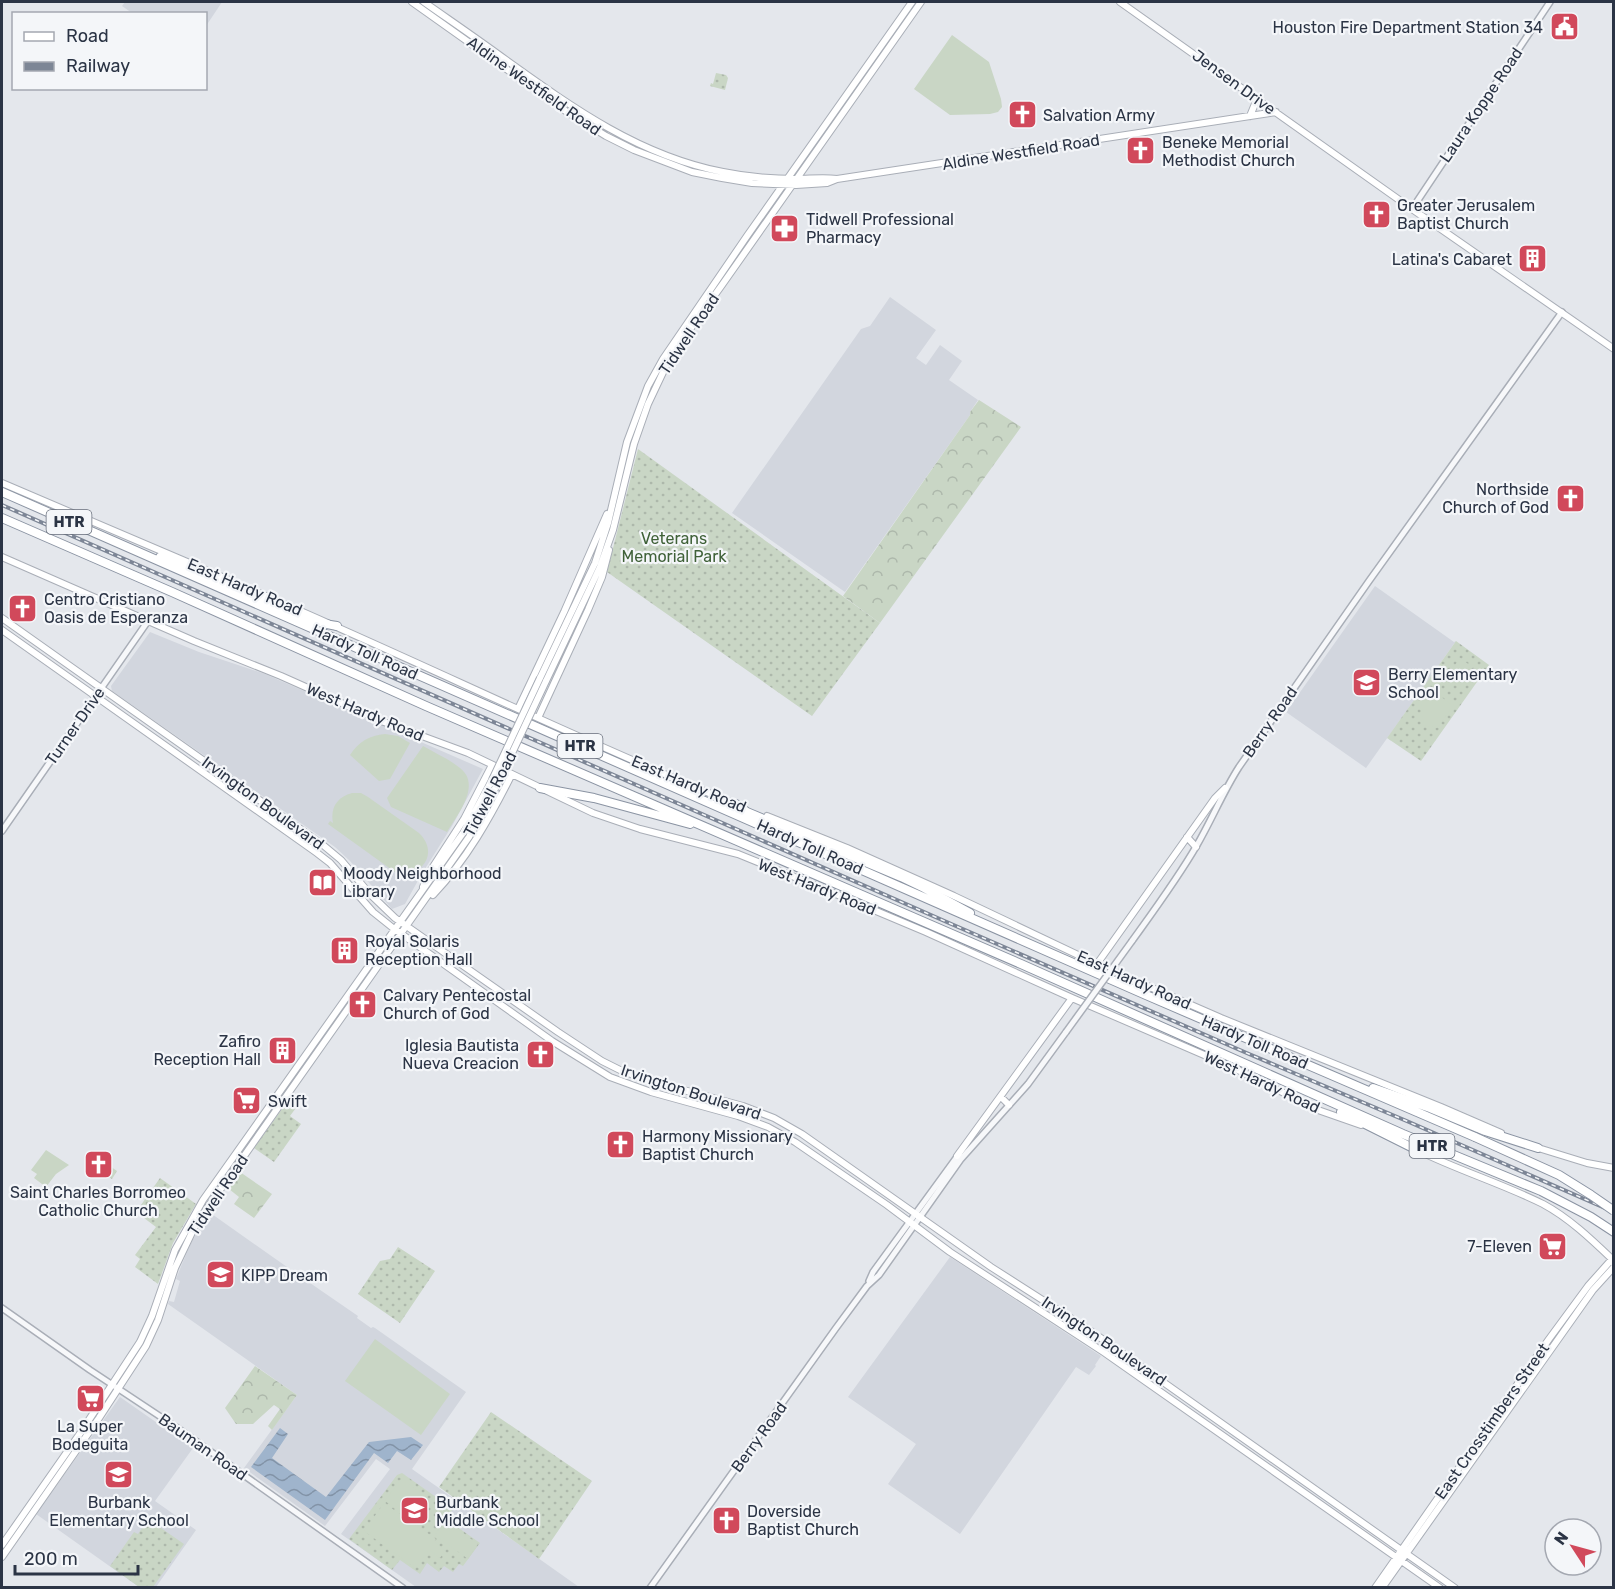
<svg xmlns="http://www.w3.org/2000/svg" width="1615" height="1589" font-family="Rubik,sans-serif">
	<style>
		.built { fill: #d2d6de }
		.grass { fill: url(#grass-dots) }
		.forest { fill: url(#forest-crowns) }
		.pitch { fill: #c9d6c5 }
		.water { fill: url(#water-waves) }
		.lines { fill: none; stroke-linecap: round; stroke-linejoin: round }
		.tertiary-casing { stroke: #a9aeb7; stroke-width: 8 }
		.secondary-casing { stroke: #a9aeb7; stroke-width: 8 }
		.motorway-casing { stroke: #8b94a3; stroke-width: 10 }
		.tertiary { stroke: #f7f8fa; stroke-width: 5 }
		.secondary { stroke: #fff; stroke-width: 6 }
		.motorway { stroke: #fff; stroke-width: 8 }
		.rail-casing { stroke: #7d8696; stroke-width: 4 }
		.rail { stroke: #f4f6f9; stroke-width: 1.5; stroke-dasharray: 4.5; stroke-linecap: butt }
		.tertiary-bridge-casing { stroke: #a9aeb7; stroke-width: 8; stroke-linecap: butt }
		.secondary-bridge-casing { stroke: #a9aeb7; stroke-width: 8; stroke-linecap: butt }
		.motorway-bridge-casing { stroke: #8b94a3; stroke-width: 10; stroke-linecap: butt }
		.tertiary-bridge { stroke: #f7f8fa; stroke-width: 5 }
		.secondary-bridge { stroke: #fff; stroke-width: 6 }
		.motorway-bridge { stroke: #fff; stroke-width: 8 }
		.labels { text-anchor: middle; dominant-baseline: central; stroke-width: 4.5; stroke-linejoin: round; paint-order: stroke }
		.shield { fill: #f4f6f9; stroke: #676e7b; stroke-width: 1.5 }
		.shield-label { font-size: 15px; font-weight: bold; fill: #2b3445 }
		.poi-label { font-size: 16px; fill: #2b3445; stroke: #f4f6f9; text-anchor: start }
		.street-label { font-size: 16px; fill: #2b3445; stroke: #f4f6f9 }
		.park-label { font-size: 16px; fill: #3f6138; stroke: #f4f6f9 }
	</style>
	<defs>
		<pattern id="grass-dots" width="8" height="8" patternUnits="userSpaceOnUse" patternTransform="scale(1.5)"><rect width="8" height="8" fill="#c9d6c5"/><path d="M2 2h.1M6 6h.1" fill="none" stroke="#adb8ab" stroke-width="1.8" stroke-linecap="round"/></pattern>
		<pattern id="forest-crowns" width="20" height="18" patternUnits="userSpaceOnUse" patternTransform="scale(1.5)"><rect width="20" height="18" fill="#c9d6c5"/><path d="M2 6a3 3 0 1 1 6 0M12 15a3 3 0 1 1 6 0" fill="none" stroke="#adb8ab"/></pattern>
		<pattern id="water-waves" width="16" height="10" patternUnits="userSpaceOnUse" patternTransform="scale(1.5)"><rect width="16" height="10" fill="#9fb4cc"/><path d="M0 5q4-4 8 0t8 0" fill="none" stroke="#8293a7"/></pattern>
	</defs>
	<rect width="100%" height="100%" fill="#e4e7ec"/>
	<path class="built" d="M125,2H222L206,26V14L132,13L122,6Z
		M890,297L936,330L916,358L926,365L940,345L962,361L949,380L978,400L970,412V415L845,592L732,513L861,329L870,326Z
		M1375,586L1454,642L1456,641L1366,768L1286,712Z
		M150,632L199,652L265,674L483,769L452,826L423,872L424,875L420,877L405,904L392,909L350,861L335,847L112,691L111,686Z
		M209,1212L287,1267L286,1270L295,1276L297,1274L358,1316L357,1318L371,1328L373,1327L375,1328L466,1392L412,1469L579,1587H416L341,1534L390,1469L376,1459L325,1526L244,1468L297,1395L168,1304L169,1301L174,1302L180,1281L176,1279L182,1264L192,1241Z
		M950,1257L1101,1356L1095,1365L1096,1366L1089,1375L1076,1367L960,1534L888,1484L916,1444L848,1397Z
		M120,1397L193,1448L155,1501L196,1530L156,1587H139L36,1514Z"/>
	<path class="grass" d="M716,73L726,75L728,78L725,90L710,86L711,83L713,84Z
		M638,449L880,623L812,716L607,572Z
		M1456,641L1489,665L1421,761L1387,738Z
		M292,1095L301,1101L290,1116L301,1124L274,1162L254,1148Z
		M101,1160L117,1171L112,1179L96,1168Z
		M160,1178L196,1204L173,1243L158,1284L135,1267L140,1259L135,1255L156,1227L136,1212Z
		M398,1247L435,1271L400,1323L358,1294L380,1261L390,1259Z
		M491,1412L592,1481L539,1559L439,1487Z
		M402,1473L453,1509L446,1519L480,1543L463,1566L459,1564L453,1572L444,1566L439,1572L427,1563L420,1574L400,1560L392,1570L349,1539L397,1475Z
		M148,1519L184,1544L153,1587H139L110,1566L134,1532L138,1534Z"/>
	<path class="forest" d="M979,400L1021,427L880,623L843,596L970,415V412Z
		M240,1172L272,1194L254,1218L234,1204L239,1197L229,1189Z
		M255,1366L297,1395L272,1430L268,1426L280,1409L274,1405L253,1424H236L225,1408Z"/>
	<path class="pitch" d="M952,35L989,62L1001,99L1002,107L998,112L990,114L950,115L914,89Z
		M1460,658L1471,666L1459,681L1449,674Z
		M1436,693L1451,704V709L1437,728L1424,725L1421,702Z
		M385,734L398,736L410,743L390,779L379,781L350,755C358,742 370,735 385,734Z
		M423,746C435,753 449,759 460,768C482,785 457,815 447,832L391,807L387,798Z
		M352,793H361L368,797L419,833C436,849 428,871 405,874L408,877L406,880L328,824L330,821L333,823C330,808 337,797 352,793Z
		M46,1150L69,1165L56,1174L46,1187L34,1178L37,1174L31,1170Z
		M375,1339L450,1394L421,1435L345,1381Z
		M400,1480H403L426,1497L410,1519L385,1501Z
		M384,1503L436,1539L434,1542L445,1550L440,1558L429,1550L415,1568L364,1531Z
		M445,1520L478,1544L468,1559L435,1535Z"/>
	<path class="water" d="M280,1428L288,1434L272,1458L326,1497L369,1442L411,1437L423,1445L411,1460L397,1451L388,1463L374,1453L325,1520L251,1467Z"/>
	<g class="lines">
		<defs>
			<path id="tertiary" d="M1412,209L1550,2
				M2,831L148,621
				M1132,941C1155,909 1178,878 1197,845C1212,819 1223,792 1239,767L1369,581L1562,312
				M869,1281L873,1272L959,1154
				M2,1308L90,1370L176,1427L403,1588
				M650,1588L836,1328L867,1286L879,1275L961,1159L1028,1084L1066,1032"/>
			<path id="secondary" d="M412,2L567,112L606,136L634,150L692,172L722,178L752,183L796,185L827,183L837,179L1276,112
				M424,2C451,21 479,40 506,60C573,108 640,156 723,172C747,177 772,179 796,179C810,179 823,177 837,179
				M1120,2L1412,209L1614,349
				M1250,116L1257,99
				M2,483L227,579
				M2,557L194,641L281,676L384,722L468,753L593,813L640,829L738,854L819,887L926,932L1072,998L1232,1067L1318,1110L1361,1125
				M245,587C410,657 571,737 738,805
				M2,618L323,845L341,860L370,894L395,918L558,1032L602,1061L622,1071L654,1082L743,1106L774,1118L802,1134L991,1267L1088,1329L1455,1588
				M2,630L317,853L330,863L373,912L393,928L552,1041L610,1077L651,1092L738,1116L768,1127L795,1142L887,1205L950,1252L1105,1353L1440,1588
				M540,678L595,563L608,523L627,442L648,386L663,359L747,236L912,2
				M546,681L600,567L613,530L634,444L648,404L666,366L683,339L722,285L921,2
				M518,709L564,612L607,514
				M538,718L588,610L602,577L609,550
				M767,816L847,848L954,896L1097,964L1221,1018L1441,1107L1501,1133
				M1187,837L1196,847
				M423,887L429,873L464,819L492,765
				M433,895C467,859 490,818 512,774
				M1097,964L1215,798L1225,788
				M1001,1097L1009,1105
				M1535,1147L1587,1163L1614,1168
				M1419,1151C1460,1171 1503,1184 1543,1204C1569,1218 1591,1239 1612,1259L1614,1264
				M957,1156L1072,998
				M2,1545L81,1432L140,1342L152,1316L175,1250L203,1200L463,833L492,780
				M2,1557L99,1418L146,1346L158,1320L175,1268L196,1224L469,837L498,783
				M1375,1588L1549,1339L1588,1286L1613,1258
				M1382,1588L1593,1290L1614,1267"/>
			<path id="motorway" d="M2,492L1146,995L1475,1137
				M2,518L172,592L426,706L1021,964L1403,1134L1541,1191L1591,1217L1614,1232
				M160,557C185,567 210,576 234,586C268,600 301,621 337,626
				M540,788L594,798L690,824
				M736,804L747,812L901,877L924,888L970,913
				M1373,1088L1430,1108L1485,1131L1538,1148
				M1341,1112L1423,1153"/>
		</defs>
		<use href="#tertiary" class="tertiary-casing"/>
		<use href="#secondary" class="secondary-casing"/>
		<use href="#motorway" class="motorway-casing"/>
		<use href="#tertiary" class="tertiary"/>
		<use href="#secondary" class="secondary"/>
		<use href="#motorway" class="motorway"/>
		<defs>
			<path id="rail" d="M2,505L949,923L1249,1054L1409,1122L1614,1212"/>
		</defs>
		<use href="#rail" class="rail-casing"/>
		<use href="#rail" class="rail"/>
		<defs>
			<path id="tertiary-bridge" d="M1066,1032L1132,941"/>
			<path id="secondary-bridge" d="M492,780L540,678
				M498,783L546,681"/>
			<path id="motorway-bridge" d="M1475,1137L1559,1175L1591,1195L1614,1211"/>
		</defs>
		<use href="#tertiary-bridge" class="tertiary-bridge-casing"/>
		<use href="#secondary-bridge" class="secondary-bridge-casing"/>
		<use href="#motorway-bridge" class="motorway-bridge-casing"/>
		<use href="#tertiary-bridge" class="tertiary-bridge"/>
		<use href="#secondary-bridge" class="secondary-bridge"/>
		<use href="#motorway-bridge" class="motorway-bridge"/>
	</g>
	<defs>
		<symbol id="civic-square" viewBox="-11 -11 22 22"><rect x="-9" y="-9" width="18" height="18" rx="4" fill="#d1495b" stroke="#f4f6f9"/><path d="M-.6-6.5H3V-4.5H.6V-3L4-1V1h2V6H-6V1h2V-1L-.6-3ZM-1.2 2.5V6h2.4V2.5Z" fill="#fff"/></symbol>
		<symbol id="church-square" viewBox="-11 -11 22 22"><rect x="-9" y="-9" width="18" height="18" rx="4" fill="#d1495b" stroke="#f4f6f9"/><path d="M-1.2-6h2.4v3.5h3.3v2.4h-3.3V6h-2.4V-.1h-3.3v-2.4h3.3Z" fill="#fff"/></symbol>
		<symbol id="pharmacy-square" viewBox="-11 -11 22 22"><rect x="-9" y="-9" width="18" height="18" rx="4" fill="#d1495b" stroke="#f4f6f9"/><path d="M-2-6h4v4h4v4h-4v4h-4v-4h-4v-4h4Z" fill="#fff"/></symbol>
		<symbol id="building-square" viewBox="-11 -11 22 22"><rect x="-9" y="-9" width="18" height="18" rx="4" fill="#d1495b" stroke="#f4f6f9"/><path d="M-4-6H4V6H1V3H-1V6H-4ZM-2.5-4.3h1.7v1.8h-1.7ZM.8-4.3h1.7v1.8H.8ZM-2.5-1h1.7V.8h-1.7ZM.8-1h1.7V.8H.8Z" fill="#fff"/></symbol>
		<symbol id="school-square" viewBox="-11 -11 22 22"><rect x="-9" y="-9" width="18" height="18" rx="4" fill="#d1495b" stroke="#f4f6f9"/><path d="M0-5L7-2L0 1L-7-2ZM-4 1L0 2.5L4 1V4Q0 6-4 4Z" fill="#fff"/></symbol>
		<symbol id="library-square" viewBox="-11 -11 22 22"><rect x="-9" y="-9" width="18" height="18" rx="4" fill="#d1495b" stroke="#f4f6f9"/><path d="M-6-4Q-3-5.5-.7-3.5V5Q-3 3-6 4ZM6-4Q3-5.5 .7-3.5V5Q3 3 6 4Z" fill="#fff"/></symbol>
		<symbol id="supermarket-square" viewBox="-11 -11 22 22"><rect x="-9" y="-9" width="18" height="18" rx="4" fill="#d1495b" stroke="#f4f6f9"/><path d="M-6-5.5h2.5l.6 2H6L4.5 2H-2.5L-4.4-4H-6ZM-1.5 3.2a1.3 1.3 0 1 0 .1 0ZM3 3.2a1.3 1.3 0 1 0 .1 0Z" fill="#fff"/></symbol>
	</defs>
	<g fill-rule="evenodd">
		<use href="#civic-square" x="1548" y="10" width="33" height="33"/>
		<use href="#church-square" x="1006" y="98" width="33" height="33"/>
		<use href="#church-square" x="1124" y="134" width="33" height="33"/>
		<use href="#church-square" x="1360" y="198" width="33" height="33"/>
		<use href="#pharmacy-square" x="768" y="212" width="33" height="33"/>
		<use href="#building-square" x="1516" y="242" width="33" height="33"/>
		<use href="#church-square" x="1554" y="482" width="33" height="33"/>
		<use href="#church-square" x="6" y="592" width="33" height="33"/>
		<use href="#school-square" x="1350" y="666" width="33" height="33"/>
		<use href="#library-square" x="306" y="866" width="33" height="33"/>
		<use href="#building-square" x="328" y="934" width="33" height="33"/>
		<use href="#church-square" x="346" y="988" width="33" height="33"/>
		<use href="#building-square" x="266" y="1034" width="33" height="33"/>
		<use href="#church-square" x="524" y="1038" width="33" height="33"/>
		<use href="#supermarket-square" x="230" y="1084" width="33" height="33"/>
		<use href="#church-square" x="604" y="1128" width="33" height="33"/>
		<use href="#church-square" x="82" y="1148" width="33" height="33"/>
		<use href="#supermarket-square" x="1536" y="1230" width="33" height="33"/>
		<use href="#school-square" x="204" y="1258" width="33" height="33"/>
		<use href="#supermarket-square" x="74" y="1382" width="33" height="33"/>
		<use href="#school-square" x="102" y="1458" width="33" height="33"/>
		<use href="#school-square" x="398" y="1494" width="33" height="33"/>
		<use href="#church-square" x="710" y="1504" width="33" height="33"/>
	</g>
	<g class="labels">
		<g class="shield">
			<rect x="46.5" y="510" width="45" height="24" rx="4.5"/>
			<rect x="557.5" y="734" width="45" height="24" rx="4.5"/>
			<rect x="1409.5" y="1134" width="45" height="24" rx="4.5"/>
		</g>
		<g class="shield-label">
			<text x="69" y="522">HTR</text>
			<text x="580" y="746">HTR</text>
			<text x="1432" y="1146">HTR</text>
		</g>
		<g class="poi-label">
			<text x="1543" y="27" text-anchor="end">Houston Fire Department Station 34</text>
			<text x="1043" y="115">Salvation Army</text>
			<text x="1162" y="142">Beneke Memorial<tspan x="1162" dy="18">Methodist Church</tspan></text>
			<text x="1397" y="205">Greater Jerusalem<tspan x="1397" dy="18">Baptist Church</tspan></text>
			<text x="806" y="219">Tidwell Professional<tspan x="806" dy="18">Pharmacy</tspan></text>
			<text x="1512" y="259" text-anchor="end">Latina's Cabaret</text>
			<text x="1549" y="489" text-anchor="end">Northside<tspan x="1549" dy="18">Church of God</tspan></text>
			<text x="44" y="599">Centro Cristiano<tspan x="44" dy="18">Oasis de Esperanza</tspan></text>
			<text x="1388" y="674">Berry Elementary<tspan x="1388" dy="18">School</tspan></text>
			<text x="343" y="873">Moody Neighborhood<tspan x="343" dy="18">Library</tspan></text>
			<text x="365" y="941">Royal Solaris<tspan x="365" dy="18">Reception Hall</tspan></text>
			<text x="383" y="995">Calvary Pentecostal<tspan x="383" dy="18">Church of God</tspan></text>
			<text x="261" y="1041" text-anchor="end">Zafiro<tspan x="261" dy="18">Reception Hall</tspan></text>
			<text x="519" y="1045" text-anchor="end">Iglesia Bautista<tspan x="519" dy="18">Nueva Creacion</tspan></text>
			<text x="268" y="1101">Swift</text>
			<text x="642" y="1136">Harmony Missionary<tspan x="642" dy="18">Baptist Church</tspan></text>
			<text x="98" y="1192" text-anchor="middle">Saint Charles Borromeo<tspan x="98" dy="18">Catholic Church</tspan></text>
			<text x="1532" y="1246" text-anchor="end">7-Eleven</text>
			<text x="241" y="1275">KIPP Dream</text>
			<text x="90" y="1426" text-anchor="middle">La Super<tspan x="90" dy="18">Bodeguita</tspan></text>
			<text x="119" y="1502" text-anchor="middle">Burbank<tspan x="119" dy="18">Elementary School</tspan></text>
			<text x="436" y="1502">Burbank<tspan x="436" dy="18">Middle School</tspan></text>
			<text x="747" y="1511">Doverside<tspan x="747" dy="18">Baptist Church</tspan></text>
		</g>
		<g class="street-label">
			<text transform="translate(1234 82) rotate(36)">Jensen Drive</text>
			<text transform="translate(534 86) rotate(35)">Aldine Westfield Road</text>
			<text transform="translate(1481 105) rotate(-56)">Laura Koppe Road</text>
			<text transform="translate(1021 152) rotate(-9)">Aldine Westfield Road</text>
			<text transform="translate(689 334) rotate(-56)">Tidwell Road</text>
			<text transform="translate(245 587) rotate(23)">East Hardy Road</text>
			<text transform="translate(365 652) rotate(24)">Hardy Toll Road</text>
			<text transform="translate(365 712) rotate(23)">West Hardy Road</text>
			<text transform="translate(1270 722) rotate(-55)">Berry Road</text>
			<text transform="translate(75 726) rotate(-55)">Turner Drive</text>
			<text transform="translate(689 784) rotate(23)">East Hardy Road</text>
			<text transform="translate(490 794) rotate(-62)">Tidwell Road</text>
			<text transform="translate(263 803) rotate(36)">Irvington Boulevard</text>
			<text transform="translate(810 847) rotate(24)">Hardy Toll Road</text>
			<text transform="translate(817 887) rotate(22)">West Hardy Road</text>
			<text transform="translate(1134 980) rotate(24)">East Hardy Road</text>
			<text transform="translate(1255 1042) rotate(23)">Hardy Toll Road</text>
			<text transform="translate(1262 1082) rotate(25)">West Hardy Road</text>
			<text transform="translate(691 1092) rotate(18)">Irvington Boulevard</text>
			<text transform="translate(218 1195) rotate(-56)">Tidwell Road</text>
			<text transform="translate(1104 1341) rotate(34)">Irvington Boulevard</text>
			<text transform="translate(1492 1421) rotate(-55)">East Crosstimbers Street</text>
			<text transform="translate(759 1437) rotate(-54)">Berry Road</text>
			<text transform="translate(203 1447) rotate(35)">Bauman Road</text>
		</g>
		<g class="park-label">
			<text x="674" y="538">Veterans<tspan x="674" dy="18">Memorial Park</tspan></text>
		</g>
	</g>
	<rect width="1615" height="1589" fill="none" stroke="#2b3445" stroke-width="6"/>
	<rect x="12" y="12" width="195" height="78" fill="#f4f6f9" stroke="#a4a8b1" stroke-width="1.5"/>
	<rect x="24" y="32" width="30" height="9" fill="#ffffff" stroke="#a4a8b1" stroke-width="1.5"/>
	<text x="66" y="42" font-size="18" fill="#2b3445">Road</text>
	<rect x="24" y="62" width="30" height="9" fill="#7d8696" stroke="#a4a8b1" stroke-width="1.5"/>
	<text x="66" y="72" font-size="18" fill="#2b3445">Railway</text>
	<g transform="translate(1573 1547) rotate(306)"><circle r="28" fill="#f4f6f9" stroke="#a4a8b1" stroke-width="1.5"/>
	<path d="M0-4.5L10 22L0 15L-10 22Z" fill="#d1495b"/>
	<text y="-9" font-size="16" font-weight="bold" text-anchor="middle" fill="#2b3445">N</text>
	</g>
	<path d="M15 1565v9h123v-9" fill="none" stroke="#2b3445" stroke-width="3"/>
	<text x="24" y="1565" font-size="18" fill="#2b3445" stroke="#f4f6f9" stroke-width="4.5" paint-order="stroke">200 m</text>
</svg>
